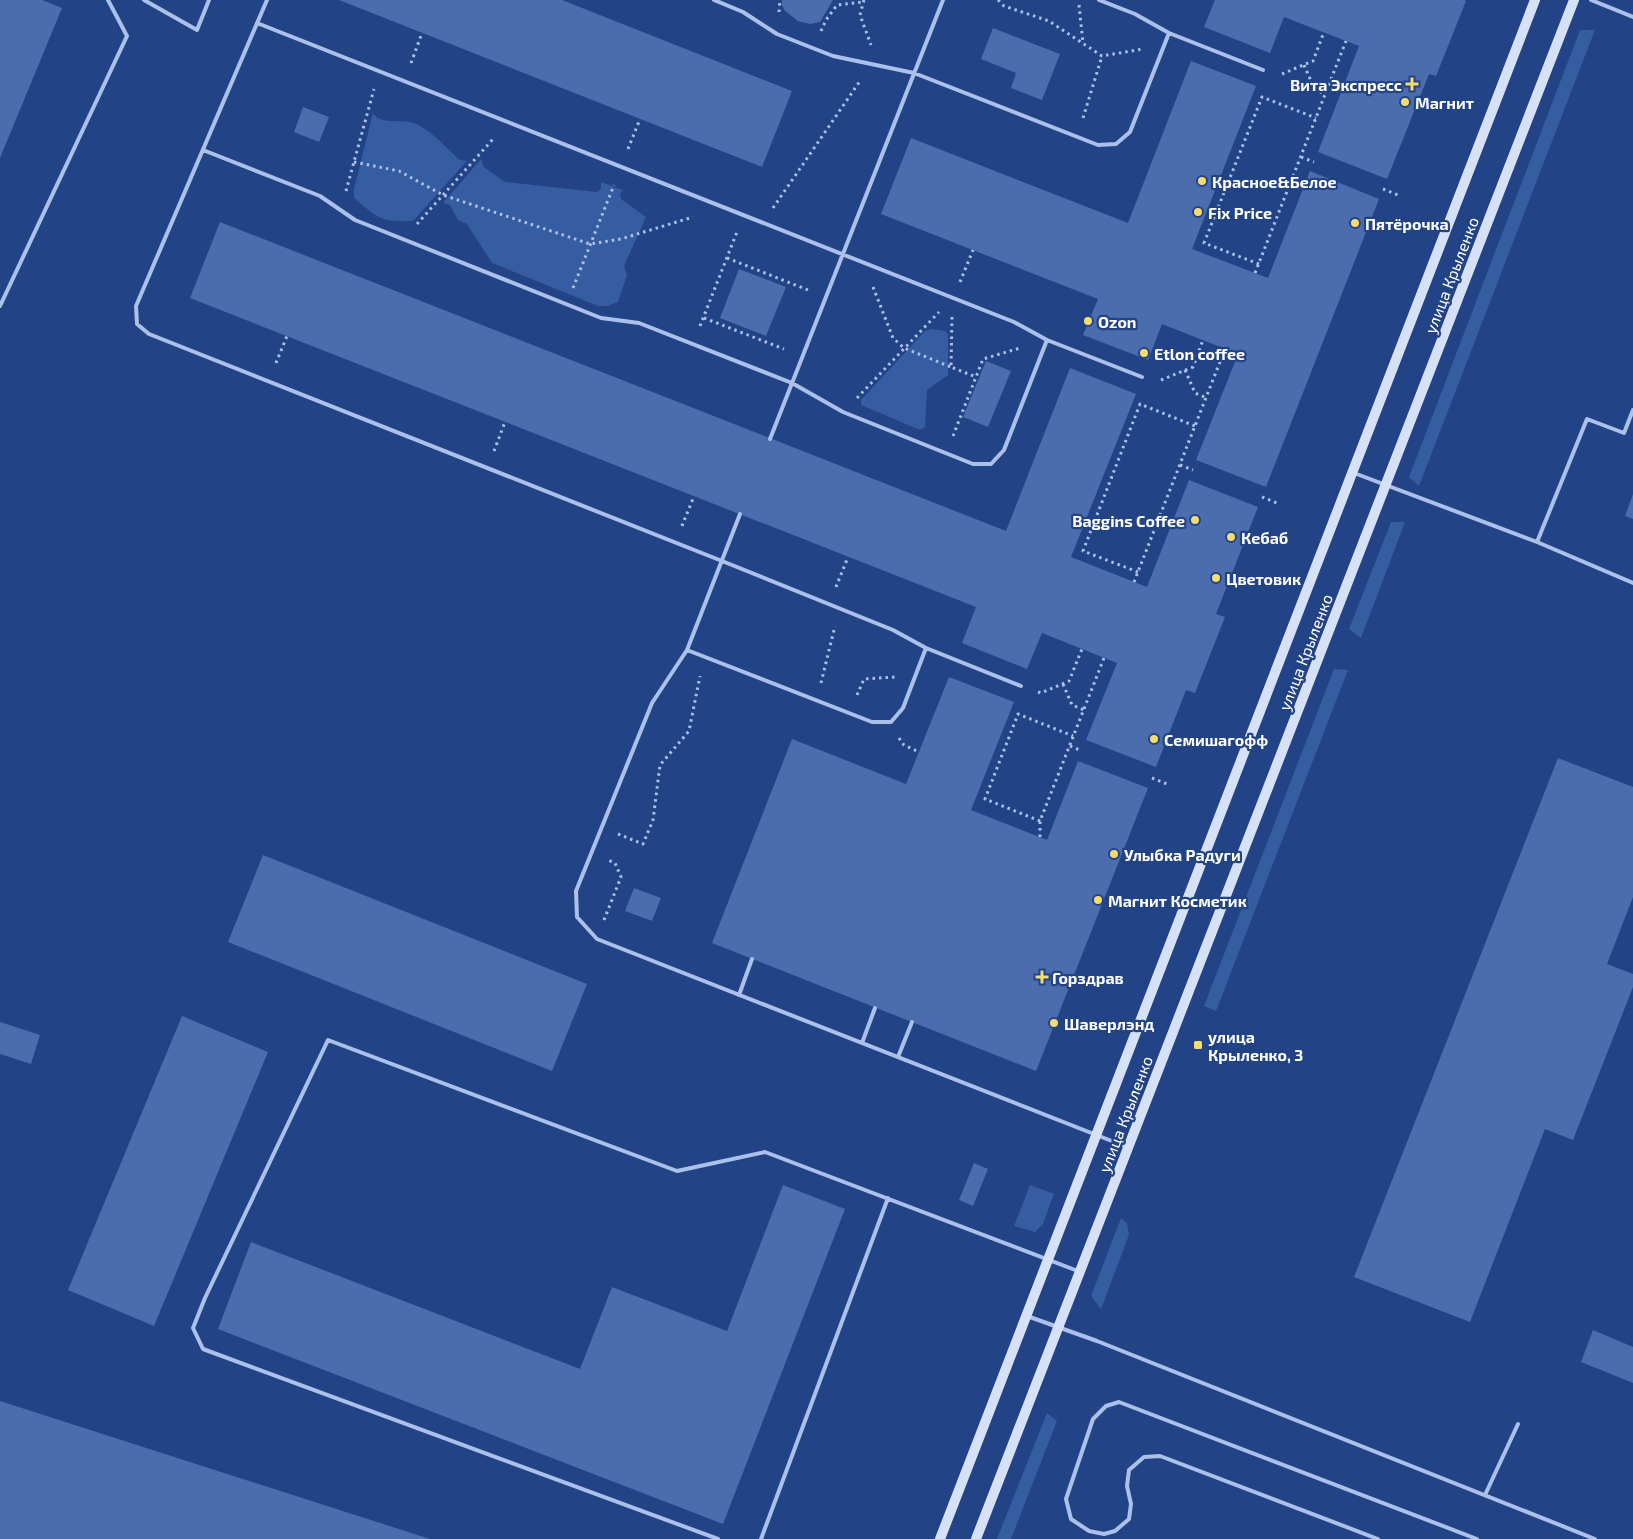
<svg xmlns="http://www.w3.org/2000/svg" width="1633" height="1539" font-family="'Exo 2',sans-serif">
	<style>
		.green { fill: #365ca2 }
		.building { fill: #4b6dae }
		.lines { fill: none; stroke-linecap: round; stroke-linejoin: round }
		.path { stroke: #acc1e9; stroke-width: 3; stroke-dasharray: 2.5 4; stroke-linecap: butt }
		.lane { stroke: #acc1e9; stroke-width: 4 }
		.secondary { stroke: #d6e1f7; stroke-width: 10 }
		.poi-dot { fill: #f5dc6e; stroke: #224386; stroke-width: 2 }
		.labels { text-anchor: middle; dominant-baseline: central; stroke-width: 4.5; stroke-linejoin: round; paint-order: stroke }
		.poi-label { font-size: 16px; font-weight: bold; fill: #fff; stroke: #224386; text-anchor: start }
		.street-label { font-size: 16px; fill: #fff; stroke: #224386 }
	</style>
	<rect width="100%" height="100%" fill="#224386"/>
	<path class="green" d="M1580,30H1595L1419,486L1409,477Z
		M373,113C379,124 398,120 410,122C428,126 446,148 460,160L467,161L413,221C380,222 379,219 354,198V189Z
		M481,159L484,167L505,182L597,192L601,188V182L623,190L620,194L621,199L646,217L624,266L627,275L618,302L608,306H598L492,263L467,224L458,220L450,205L443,203Z
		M931,329L945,331L948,335V375L927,390L925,427L920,430L861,405V400L925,331Z
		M1391,522H1405L1361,638L1349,629Z
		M1334,669L1348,670L1216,1011L1204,1006Z
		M1030,1185L1054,1194L1043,1224L1035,1232L1014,1226Z
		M1121,1218L1127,1223L1129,1235L1101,1309L1091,1296Z
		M1047,1413L1057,1421L1011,1539H997Z"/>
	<path class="building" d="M0,0H42L62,8L0,158Z
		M339,0H562L792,91L762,167Z
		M782,0H833L820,22L810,24L798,21L785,11L782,5Z
		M1215,0H1464L1466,1L1436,76L1429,74L1387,179L1318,152L1359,46L1284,17L1270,53L1204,27Z
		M993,28L1060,54L1042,100L1011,88L1016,73L981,59Z
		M1191,61L1256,86L1192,249L1268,278L1310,171L1379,199L1266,487L1196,460L1238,354L1162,324L1148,360L1083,335L1098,299L881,214L911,138L1128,223Z
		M303,107L329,117L319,142L294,132Z
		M220,222L1006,531L1070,368L1136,394L1071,557L1147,587L1189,480L1258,507L1216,614L1225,617L1195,693L1186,690L1156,767L1086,740L1117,663L1042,633L1027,669L962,643L976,607L190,298Z
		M739,269L786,287L766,336L720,318Z
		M986,361L1011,371L988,427L963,417Z
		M1633,494V519L1625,516Z
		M949,677L1014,702L971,810L1047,840L1078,761L1148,788L1036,1071L712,943L792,739L906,784Z
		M1558,758L1633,787V897L1607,964L1633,974V987L1573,1140L1545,1129L1470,1322L1354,1277Z
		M263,855L587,984L552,1071L228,942Z
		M634,888L661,898L652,921L625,911Z
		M182,1016L268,1052L154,1326L68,1290Z
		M0,1022L40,1035L31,1064L0,1054Z
		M974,1163L988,1169L973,1206L959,1200Z
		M783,1185L845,1209L723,1524L218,1329L251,1242L580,1369L612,1287L727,1331Z
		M1593,1330L1633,1347V1383L1581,1362Z
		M0,1401L430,1539H0Z"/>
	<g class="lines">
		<path class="path" d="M864,0L860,15L871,45
			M998,0L1004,6L1049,21L1102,56L1143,49
			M1079,5L1083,43
			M779,12L780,0
			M821,31L826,20L837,5L863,2
			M411,63L422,33
			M1304,65L1315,90L1326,94
			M1282,74L1313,61L1324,32
			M1083,118L1102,56
			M628,149L640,119
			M1301,157L1314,162
			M354,162L399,171L443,195L590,244L621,239L693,217
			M1383,189L1398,195
			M346,191L374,89
			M773,208L860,81
			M417,224L494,138
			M727,258L808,290
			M1259,264L1204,243L1262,97L1316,118
			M1255,273L1346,41
			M960,282L973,250
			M873,287L893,338L904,348L951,367
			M573,288L614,185
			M952,317L951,367L976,377
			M704,318L784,349
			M700,326L737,232
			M276,363L287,336
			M1185,370L1195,393L1207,398
			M1161,380L1193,367L1203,340
			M857,398L939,312
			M953,436L983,359L1020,348
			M494,451L505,422
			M1180,465L1193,470
			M1262,497L1277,503
			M682,526L694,496
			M1138,572L1083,551L1140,404L1195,426
			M1134,582L1225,349
			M836,587L848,557
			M821,683L835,626
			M1063,684L1072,705L1084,710
			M1038,692L1041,693L1069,681L1082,649
			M857,695L864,679L895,677
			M899,738L904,745L919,752
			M1070,746L1082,751
			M1152,778L1167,784
			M1040,821L985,799L1018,714L1073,736
			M618,834L643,844L653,820L660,765L689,731L700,676
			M1040,837V821L1104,658
			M604,920L621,877L615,863L608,860"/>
		<path class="lane" d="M144,0L197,30L209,0
			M267,0L136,306L137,324L149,334L722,561L893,630L926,648L1021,686
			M714,0L743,12L777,34L833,56L914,73L1098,145L1116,144L1130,132L1169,33
			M1099,0L1135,14L1169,33L1263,70
			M1591,0L1633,17
			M257,23L1014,322L1047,340L1142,377
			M203,150L320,196L355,220L601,318L639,323L792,383L843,412L973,464H991L1004,450L1047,340
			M0,306L127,36L108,0
			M770,439L943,0
			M1354,473L1537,542L1633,583
			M740,514L687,650L652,703L576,891L577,917L597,939L1127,1147
			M1537,542L1587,419L1624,433L1633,410
			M687,650L872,722H891L903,708L926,648
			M739,995L752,959
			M862,1043L875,1008
			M898,1057L912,1022
			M1027,1316L1097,1341L1595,1539
			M1485,1495L1518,1424
			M718,1539L203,1349L193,1328L205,1298L328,1040L677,1171L765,1152L1078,1271
			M761,1539L888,1198
			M1378,1539L1160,1456L1144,1457L1129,1470L1127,1486L1131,1504L1129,1519L1115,1531L1104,1534L1089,1531L1071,1519L1066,1499L1093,1419L1106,1406L1119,1402L1477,1539"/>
		<path class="secondary" d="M940,1539L1535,0
			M976,1539L1574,0"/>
	</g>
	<g class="poi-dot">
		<path d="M1409.5 76.5h5v5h5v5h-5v5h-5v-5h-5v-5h5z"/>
		<circle cx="1405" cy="102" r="5"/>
		<circle cx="1202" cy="181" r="5"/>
		<circle cx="1198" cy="212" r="5"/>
		<circle cx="1355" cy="223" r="5"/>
		<circle cx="1088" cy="321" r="5"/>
		<circle cx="1144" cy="353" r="5"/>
		<circle cx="1195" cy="520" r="5"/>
		<circle cx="1231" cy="537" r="5"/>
		<circle cx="1216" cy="578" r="5"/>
		<circle cx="1154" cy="739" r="5"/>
		<circle cx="1114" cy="854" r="5"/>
		<circle cx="1098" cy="900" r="5"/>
		<path d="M1039.5 969.5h5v5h5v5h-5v5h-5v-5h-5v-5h5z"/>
		<circle cx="1054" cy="1023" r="5"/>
		<rect x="1193" y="1040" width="10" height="10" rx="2.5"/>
	</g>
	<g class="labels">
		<g class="poi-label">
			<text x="1402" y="84" text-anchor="end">Вита Экспресс</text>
			<text x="1415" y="102">Магнит</text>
			<text x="1212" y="181">Красное&amp;Белое</text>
			<text x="1208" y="212">Fix Price</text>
			<text x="1365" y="223">Пятёрочка</text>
			<text x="1098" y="321">Ozon</text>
			<text x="1154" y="353">Etlon coffee</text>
			<text x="1185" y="520" text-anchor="end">Baggins Coffee</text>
			<text x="1241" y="537">Кебаб</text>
			<text x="1226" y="578">Цветовик</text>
			<text x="1164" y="739">Семишагофф</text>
			<text x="1124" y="854">Улыбка Радуги</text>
			<text x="1108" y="900">Магнит Косметик</text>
			<text x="1052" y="977">Горздрав</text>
			<text x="1064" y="1023">Шаверлэнд</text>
			<text x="1208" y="1036">улица<tspan x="1208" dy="18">Крыленко, 3</tspan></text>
		</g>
		<g class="street-label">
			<text transform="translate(1451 275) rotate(-69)">улица Крыленко</text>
			<text transform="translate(1305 652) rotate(-69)">улица Крыленко</text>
			<text transform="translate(1125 1114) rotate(-69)">улица Крыленко</text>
		</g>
	</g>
</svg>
